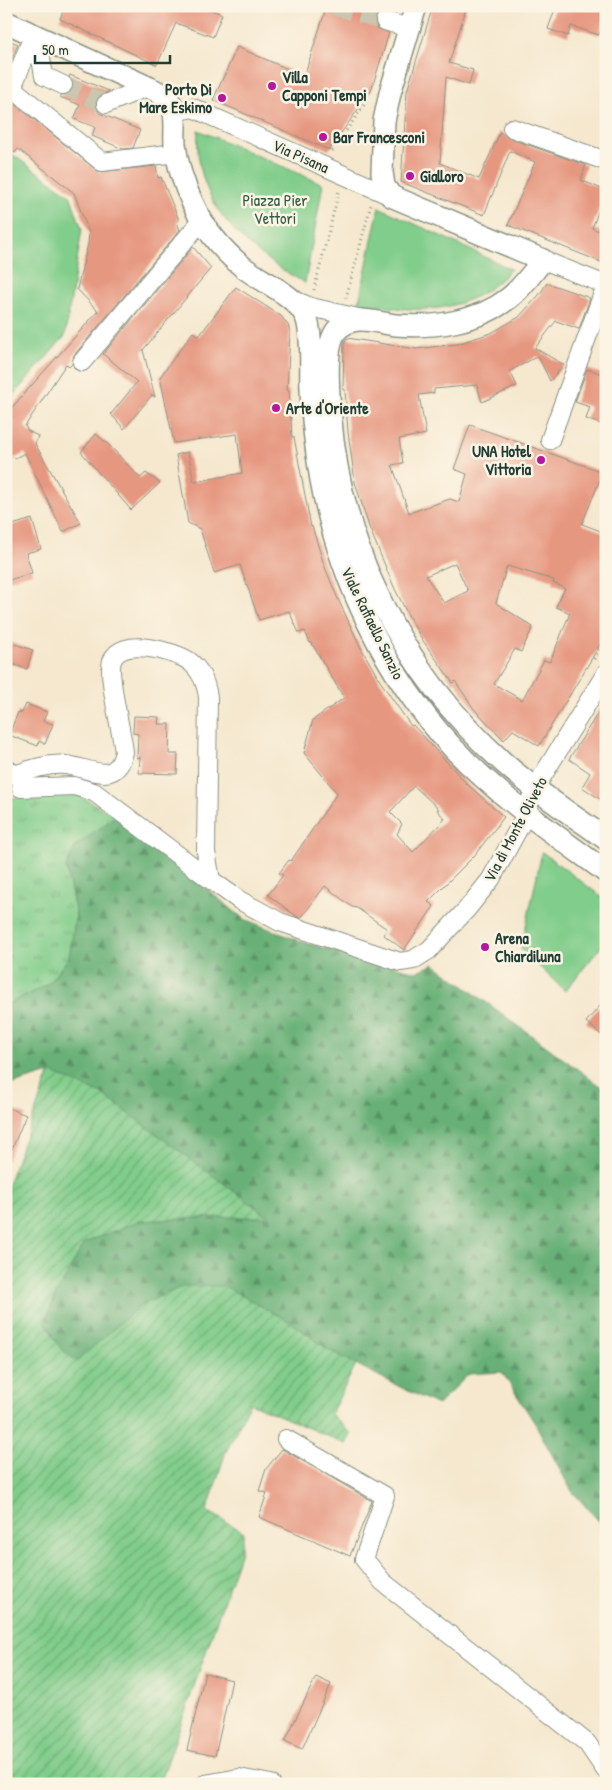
<svg xmlns="http://www.w3.org/2000/svg" width="612" height="1790" font-family="'Patrick Hand',sans-serif">
	<style>
		.grass { fill: url(#grass-tufts); stroke: #508560 }
		.forest { fill: url(#forest-firs); stroke: #447656 }
		.park { fill: #81cd8b; stroke: #508560 }
		.garden { fill: url(#garden-furrows); stroke: #508560 }
		.building { fill: #e69780; fill-rule: evenodd }
		.lines { fill: none; stroke-linecap: round; stroke-linejoin: round }
		.minor-tunnel { stroke: #cac6b0; stroke-width: 18; stroke-dasharray: 18 9; stroke-linecap: butt }
		.minor-casing { stroke: #8a9282; stroke-width: 20 }
		.major-casing { stroke: #8a9282; stroke-width: 24 }
		.path { stroke: #8a9282; stroke-width: 3; stroke-dasharray: 1 4; stroke-linecap: butt }
		.minor { stroke: #fff; stroke-width: 18 }
		.major { stroke: #fff; stroke-width: 21 }
		.poi-dot { fill: #b5179e; stroke: #fcf5e5; stroke-width: 2 }
		.labels { text-anchor: middle; dominant-baseline: central; stroke-width: 5; stroke-linejoin: round; paint-order: stroke }
		.poi-label { font-size: 16px; font-weight: bold; fill: #1f3d34; stroke: #fcf5e5; text-anchor: start }
		.street-label { font-size: 16px; fill: #1f3d34; stroke: #fcf5e5 }
		.park-label { font-size: 16px; fill: #335a45; stroke: #fcf5e5 }
	</style>
	<defs>
		<pattern id="grass-tufts" width="24" height="20" patternUnits="userSpaceOnUse" patternTransform="scale(1.25)"><rect width="24" height="20" fill="#81cd8b"/><path d="M3 7l-1-3M5 7V3M7 7l1-3M15 17l-1-3M17 17v-4M19 17l1-3" fill="none" stroke="#69a872"/></pattern>
		<pattern id="forest-firs" width="22" height="20" patternUnits="userSpaceOnUse" patternTransform="scale(1.25)"><rect width="22" height="20" fill="#68b077"/><path d="M5 1l3.5 6h-7zM16 11l3.5 6h-7z" fill="#559062"/></pattern>
		<pattern id="garden-furrows" width="10" height="10" patternUnits="userSpaceOnUse" patternTransform="scale(1.25)"><rect width="10" height="10" fill="#81cd8b"/><path d="M-1 1l2-2M0 10L10 0M9 11l2-2" fill="none" stroke="#69a872"/></pattern>
	</defs>
	<rect width="100%" height="100%" fill="#fcf5e5"/>
	<filter id="ink" filterUnits="userSpaceOnUse"><feTurbulence type="fractalNoise" baseFrequency=".02" numOctaves="2"/><feDisplacementMap in="SourceGraphic" scale="10" xChannelSelector="R" yChannelSelector="G"/><feConvolveMatrix kernelMatrix="1 2 1 2 8 2 1 2 1" color-interpolation-filters="sRGB"/></filter>
	<filter id="wash" filterUnits="userSpaceOnUse"><feTurbulence type="fractalNoise" baseFrequency=".0096" numOctaves="4" result="noise"/><feDisplacementMap in="SourceGraphic" scale="20" xChannelSelector="R" yChannelSelector="G"/><feGaussianBlur stdDeviation="1.12" result="paint"/><feColorMatrix in="noise" values="0 0 0 0 0 0 0 0 0 0 0 0 0 0 0 0 0 1.4 0 .05"/><feComposite in="paint" operator="in"/></filter>
	<g filter="url(#wash)">
		<rect width="100%" height="100%" fill="#f5e8cf"/>
		<path class="grass" d="M71,791L116,816L66,867L76,915L69,958L47,985L6,1005V802L13,798Z"/>
		<path class="forest" d="M116,816L244,919L302,942L416,972L434,964L606,1090V1529L571,1490L536,1425L502,1372L469,1374L438,1405L400,1387L327,1349L292,1323L183,1286L141,1306L77,1362L61,1349L45,1321L57,1293L84,1243L138,1221L217,1217H268L50,1073L6,1086V1005L47,985L69,958L76,915L66,867L76,846Z"/>
		<path class="park" d="M198,130L323,184L305,283C246,251 192,203 198,130Z
			M6,150L70,195L82,229L65,336L10,399L6,398Z
			M379,207L511,269C469,316 417,314 359,302Z
			M542,852L606,900V941L565,991L521,949Z"/>
		<path class="garden" d="M50,1072L102,1094L269,1217H217L138,1221L84,1243L57,1293L45,1321L61,1349L77,1361L140,1306L183,1286H224L292,1323L327,1349L356,1364L331,1414L351,1434L346,1444L250,1403L225,1454L207,1511L244,1532L240,1554L160,1784H6V1770L14,1753L6,1750V1189Z"/>
		<g id="blocks">
			<path class="building" d="M65,6H202L222,14L213,37L176,23L157,65L60,19Z
				M327,6H397L396,13L383,11L378,13L375,18V23L377,28L389,33L371,91L329,150L213,100L237,47L304,76Z
				M433,6H467L449,63L473,70L469,85L446,77L440,163L479,179L500,132L508,138L586,165L581,180L606,191L592,228L606,234V264L508,225L535,162L510,151L484,215L401,182L407,91Z
				M556,6H606V16L599,35L571,26L568,36L548,29Z
				M6,39L18,44L6,74Z
				M70,75L109,91L97,98L95,103L96,108L99,113L140,130L133,148L123,149L92,136L95,127L74,119L80,105L60,97L61,95L69,94L73,89V84L69,77Z
				M6,97L99,172L156,166L158,178L161,177L179,220L177,222L180,230L74,355L72,364L69,367L66,364L25,426L28,431L38,436L35,444L81,523L63,532L25,453L15,458L6,455V414L98,311L77,289L88,244L89,233L74,193L18,149L15,153L6,146Z
				M193,247L211,268L143,350L155,397L152,395L124,429L111,414L137,382L103,354Z
				M547,283L590,298L579,329L556,321L535,348L564,365L550,381L538,356L510,371L517,386L482,402L477,385L434,389V393L419,395L426,434L399,439L403,463L392,465L409,513L450,499L459,502L467,474L454,469L470,425L603,472L582,524L606,533V635L539,746L513,730L504,740L474,709L455,681L453,683L421,638L407,613L394,587L369,527L355,482L348,432L345,390H343L344,343L347,338L416,349L457,344L491,333L519,317L539,295ZM455,563L468,591L444,603L426,576ZM507,566L554,580L553,583L565,588L556,607L570,613L550,662L544,660L522,700L494,684L515,649L521,652L533,627L496,603Z
				M236,287L281,316L288,325L290,332L287,390H289L292,437H294L311,527L312,526L324,565L338,599L360,646L380,681L411,726L413,725L467,784L504,817L474,856L428,902L434,906L404,950L384,935L387,929L357,908L352,907L325,886L301,918L296,916L268,895L283,875L279,873L289,860L291,861L337,793L304,753L313,720L344,698L311,642L310,643L305,631L299,633L289,611L259,620L240,565L214,573L200,529L188,523L176,455L188,452L194,482L242,473L237,434L174,443L160,377L193,332L199,336ZM414,786L439,809L437,810L445,819L413,852L397,834L402,824L390,812Z
				M587,369L606,375V426L586,419L590,407L575,402Z
				M96,434L109,445L140,478L146,473L160,483L131,510L81,452Z
				M32,519L41,549L26,553L32,573L6,581V527Z
				M6,641L33,650L27,669L6,662Z
				M606,700V803L582,787L590,773L569,759Z
				M26,704L47,712L43,721L53,724L45,744L39,741L38,746L9,735L18,712L22,713Z
				M134,716L159,717L158,724H170L169,754H178L177,774L139,773L140,757L137,758L138,734L133,733Z
				M606,999V1039L586,1022Z
				M6,1107L26,1115L7,1161H6Z
				M282,1449L372,1501L350,1556L259,1517L267,1493L259,1491L266,1469Z
				M205,1673L232,1680L215,1756L187,1750Z
				M316,1677L331,1684L302,1749L285,1741Z"/>
		</g>
	</g>
	<g filter="url(#ink)">
		<use href="#blocks" fill-opacity="0" stroke="#8a9282" stroke-width="1"/>
		<g class="lines">
			<path class="minor-tunnel" d="M334,6L385,21
				M63,85L106,104"/>
			<defs>
				<path id="minor" d="M385,21L409,28
					M34,34L12,88L102,162L176,153
					M37,35L44,76L63,85
					M106,104L147,87
					M174,112L193,108L391,196
					M512,128L606,161
					M543,260L606,285
					M294,300L311,307L362,319
					M82,362L202,220
					M550,440L606,285
					M6,768L15,775C31,769 49,763 66,765C89,767 116,788 124,752C122,732 107,676 112,661C120,636 174,651 189,661C201,670 206,683 208,697L206,852L211,880L239,900L280,922L400,962L413,960L429,950L467,909L491,879L522,822L535,788L606,673
					M21,788L74,786L94,792L211,880
					M286,1439L385,1496L364,1559L383,1582L587,1743L606,1771
					M205,1784L239,1778L271,1784"/>
				<path id="major" d="M416,6L390,93L384,121L382,172L384,186L391,196L543,260C532,273 522,288 509,298C479,322 433,328 396,325C376,323 356,313 339,328C323,341 329,391 330,410C340,548 401,671 504,763C535,791 571,814 606,839
					M6,22L150,88C158,92 169,97 172,106C177,116 174,132 175,144C177,164 184,185 193,204C204,228 222,250 243,267C262,282 296,295 306,317C313,334 310,370 311,389C312,419 316,450 321,480C339,578 385,675 453,748C498,796 553,833 606,872"/>
			</defs>
			<use href="#minor" class="minor-casing"/>
			<use href="#major" class="major-casing"/>
			<path class="path" d="M332,151L367,101
				M314,290L339,191
				M346,298L371,205
				M594,659L606,640"/>
			<use href="#minor" class="minor"/>
			<use href="#major" class="major"/>
		</g>
	</g>
	<g class="poi-dot">
		<circle cx="272" cy="86" r="5"/>
		<circle cx="222" cy="98" r="5"/>
		<circle cx="323" cy="137" r="5"/>
		<circle cx="410" cy="176" r="5"/>
		<circle cx="276" cy="408" r="5"/>
		<circle cx="541" cy="460" r="5"/>
		<circle cx="485" cy="947" r="5"/>
	</g>
	<g class="labels">
		<g class="poi-label">
			<text x="282" y="77">Villa<tspan x="282" dy="18">Capponi Tempi</tspan></text>
			<text x="212" y="89" text-anchor="end">Porto Di<tspan x="212" dy="18">Mare Eskimo</tspan></text>
			<text x="333" y="137">Bar Francesconi</text>
			<text x="420" y="176">Gialloro</text>
			<text x="286" y="408">Arte d'Oriente</text>
			<text x="531" y="451" text-anchor="end">UNA Hotel<tspan x="531" dy="18">Vittoria</tspan></text>
			<text x="495" y="938">Arena<tspan x="495" dy="18">Chiardiluna</tspan></text>
		</g>
		<g class="street-label">
			<text transform="translate(301 156) rotate(24)">Via Pisana</text>
			<text transform="translate(373 623) rotate(64)">Viale Raffaello Sanzio</text>
			<text transform="translate(515 829) rotate(-62)">Via di Monte Oliveto</text>
		</g>
		<g class="park-label">
			<text x="275" y="200">Piazza Pier<tspan x="275" dy="18">Vettori</tspan></text>
		</g>
	</g>
	<rect width="612" height="1790" fill="none" stroke="#fcf5e5" stroke-width="25"/>
	<path d="M35 55v8h135v-8" fill="none" stroke="#1f3d34" stroke-width="2.5"/>
	<text x="42" y="55" font-size="15" fill="#1f3d34" stroke="#fcf5e5" stroke-width="4" paint-order="stroke">50 m</text>
</svg>
